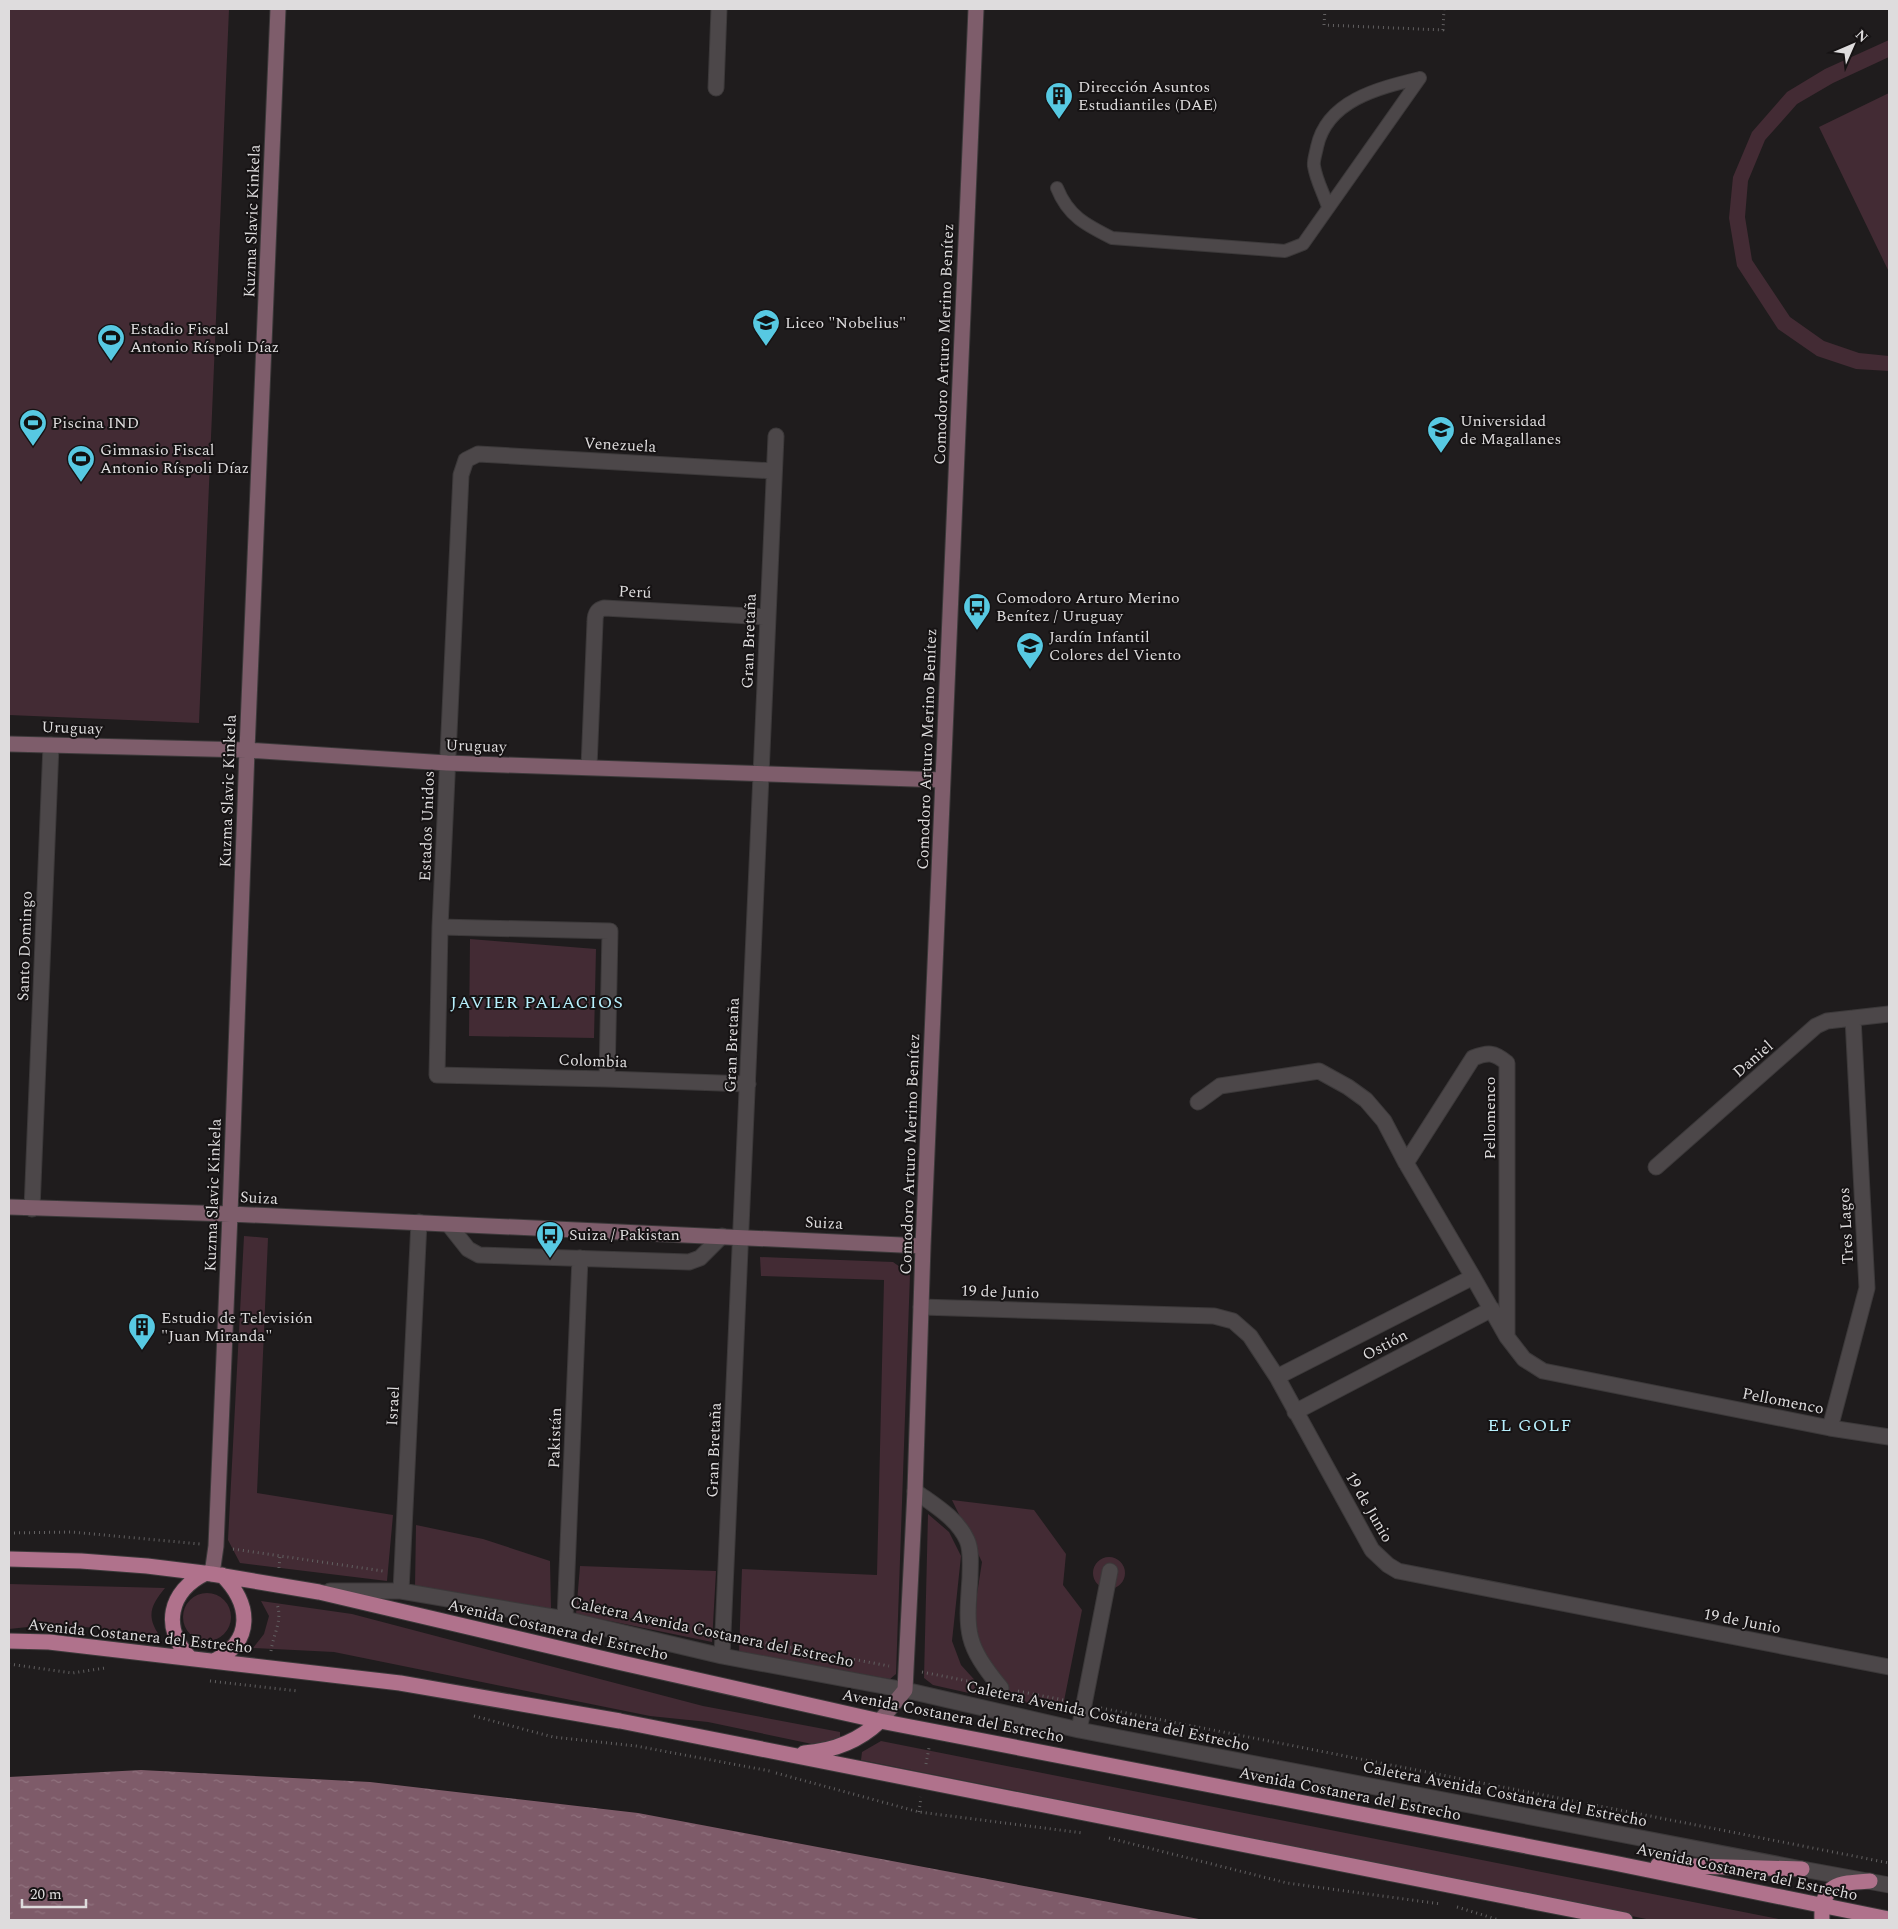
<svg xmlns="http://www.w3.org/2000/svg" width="1898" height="1929" font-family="Spectral,serif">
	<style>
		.green { fill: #432b34 }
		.water { fill: url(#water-ripples) }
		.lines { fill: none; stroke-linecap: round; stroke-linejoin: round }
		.lane-casing { stroke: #3c393a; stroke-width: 14 }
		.street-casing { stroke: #3c393a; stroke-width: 17 }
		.secondary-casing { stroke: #3c393a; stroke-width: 17 }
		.primary-casing { stroke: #3c393a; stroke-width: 17 }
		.path { stroke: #626061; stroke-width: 3; stroke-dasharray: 1 4; stroke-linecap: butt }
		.lane { stroke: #4c4749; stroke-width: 12 }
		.street { stroke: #4c4749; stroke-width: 15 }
		.secondary { stroke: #7e5d6b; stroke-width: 15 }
		.primary { stroke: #b0728c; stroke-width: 15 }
		.labels { text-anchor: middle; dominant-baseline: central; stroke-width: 4; stroke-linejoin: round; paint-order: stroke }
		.poi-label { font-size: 16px; fill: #dedcdd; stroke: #161314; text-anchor: start }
		.street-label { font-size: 16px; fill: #dedcdd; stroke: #161314 }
		.neighbourhood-label { font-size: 18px; letter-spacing: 1px; fill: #b7f0fd; stroke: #161314 }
	</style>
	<defs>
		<pattern id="water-ripples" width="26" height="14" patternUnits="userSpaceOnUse" patternTransform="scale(1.25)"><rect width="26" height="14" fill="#7e5b69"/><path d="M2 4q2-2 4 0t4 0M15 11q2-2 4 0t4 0" fill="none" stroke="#90727e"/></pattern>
	</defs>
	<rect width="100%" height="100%" fill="#1f1c1d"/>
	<path class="green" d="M9,9H229L199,723L9,715Z
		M1889,40V57L1833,83L1797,104L1765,140L1748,181L1745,217L1752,260L1790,317L1824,341L1859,353L1889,356V371L1856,369L1817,356L1778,329L1737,266L1729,218L1733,177L1752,132L1787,92L1825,69Z
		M1889,93V272L1819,127Z
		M470,939L596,949L594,1038L469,1036Z
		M244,1236L268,1238L257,1493L393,1515L387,1581L240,1563L228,1540Z
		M760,1257L893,1262L910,1274L896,1674L890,1679L739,1652L742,1569L877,1575L884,1280L761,1276Z
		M952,1500L1034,1510L1066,1554L1063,1585L1082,1610L1062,1711L1018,1701L988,1666L974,1640L977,1594L982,1562Z
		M928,1514L949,1532L961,1556L952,1641L961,1665L991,1698L933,1685L924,1678Z
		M416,1525L483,1539L550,1561L551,1609L415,1587Z
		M1093 1573a16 16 0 1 1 32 0a16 16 0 1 1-32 0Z
		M580,1566L716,1571L712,1642L576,1614Z
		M9,1584L165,1588C151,1605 146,1616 159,1635L56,1624L9,1629Z
		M183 1617a24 24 0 1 1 48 0a24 24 0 1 1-48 0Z
		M261,1601L352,1614L703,1706L840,1732V1739L812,1744L708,1722L650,1716L334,1652L253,1648L264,1634L269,1616Z
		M881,1741L1784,1920H1651L1257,1839L861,1760L862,1752Z"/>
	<path class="water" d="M141,1770L370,1782L638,1813L1204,1920H9V1777Z"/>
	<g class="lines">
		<defs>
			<path id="lane" d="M1057,188C1068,216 1086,225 1112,238L1285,251L1303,244L1420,78
				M1328,207C1324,194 1316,180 1314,166C1313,161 1316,153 1317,147C1327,100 1379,88 1420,78"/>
			<path id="street" d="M716,88L719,9
				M589,767L595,622C595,615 596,610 604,608L768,617
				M440,927L610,931L607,1079
				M748,1084L607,1079L437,1075L440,927L461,475L466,460L478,454L774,471
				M1198,1102L1220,1086L1319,1071L1348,1087L1366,1100L1384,1121L1406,1163L1473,1277L1507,1337L1524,1359L1543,1371L1830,1428L1889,1437
				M1406,1163L1473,1058C1488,1052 1494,1052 1507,1063V1335
				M1656,1167L1816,1026L1827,1021L1889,1014
				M32,1209L51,745
				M449,1225L468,1249L479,1255L689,1262L700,1258L722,1236
				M921,1307L1214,1316L1233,1321L1250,1336L1277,1377L1372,1550L1388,1565L1398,1571L1889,1667
				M1277,1377L1473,1277
				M1295,1412L1492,1309
				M1830,1428L1867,1288L1853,1018
				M915,1491C934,1505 957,1518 967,1540C972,1551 970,1567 970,1578C966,1633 965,1644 1001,1688
				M330,1591H401L565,1619L722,1656L905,1690L1079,1730L1802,1869L1889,1885
				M401,1591L419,1222
				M565,1619L580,1258
				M722,1656L776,436
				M1079,1730L1110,1571"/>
			<path id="secondary" d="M9,744L247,750L447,763L943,780
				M9,1207L230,1214L923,1246
				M212,1574L216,1546L230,1214L247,750L278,9
				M880,1721L905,1690L906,1669L915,1491L923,1246L976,9"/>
			<path id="primary" d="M9,1559L81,1561L147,1566L212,1574L319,1592L622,1663L880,1721L1614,1863L1889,1919
				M9,1641L49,1642L400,1683L620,1721L1625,1920
				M190,1658C161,1628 169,1591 206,1573
				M214,1661C254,1641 251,1604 222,1575
				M804,1753C833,1751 859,1741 880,1721
				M1658,1865L1802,1869
				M1822,1920C1820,1883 1840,1883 1870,1881"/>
		</defs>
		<use href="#lane" class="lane-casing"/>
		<use href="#street" class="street-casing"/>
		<use href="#secondary" class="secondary-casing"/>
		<use href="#primary" class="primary-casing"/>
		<path class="path" d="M1325,9L1324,25L1443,30L1444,9
			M9,1533L72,1532L200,1544
			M233,1549L383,1571
			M279,1568L280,1556
			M679,1625L705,1630
			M741,1638L889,1666
			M271,1651C273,1635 283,1620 277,1604
			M9,1664L72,1673L105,1668
			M922,1672L973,1682
			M210,1681L298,1691
			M1018,1691L1068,1701
			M1101,1708L1889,1863
			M474,1716L553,1737L636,1746L770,1771
			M926,1764L929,1748
			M776,1773L919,1812L1083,1833
			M919,1812L921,1797
			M1109,1838L1287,1883L1441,1904
			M1457,1907L1499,1920"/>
		<use href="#lane" class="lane"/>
		<use href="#street" class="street"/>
		<use href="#secondary" class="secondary"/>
		<use href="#primary" class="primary"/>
	</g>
	<defs>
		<symbol id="building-pin" viewBox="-11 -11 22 30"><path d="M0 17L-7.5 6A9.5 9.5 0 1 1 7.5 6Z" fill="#57c9e2" stroke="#161314"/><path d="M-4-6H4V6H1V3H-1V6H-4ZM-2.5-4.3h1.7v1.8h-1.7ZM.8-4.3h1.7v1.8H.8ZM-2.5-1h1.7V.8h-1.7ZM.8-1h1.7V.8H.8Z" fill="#111"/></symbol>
		<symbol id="school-pin" viewBox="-11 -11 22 30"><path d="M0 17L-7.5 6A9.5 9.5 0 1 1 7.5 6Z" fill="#57c9e2" stroke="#161314"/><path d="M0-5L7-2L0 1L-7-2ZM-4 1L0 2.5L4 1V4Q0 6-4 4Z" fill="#111"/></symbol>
		<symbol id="stadium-pin" viewBox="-11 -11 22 30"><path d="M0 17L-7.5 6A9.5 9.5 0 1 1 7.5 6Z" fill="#57c9e2" stroke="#161314"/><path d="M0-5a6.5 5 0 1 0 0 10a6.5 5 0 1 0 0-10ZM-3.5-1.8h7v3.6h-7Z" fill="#111"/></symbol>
		<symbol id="university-pin" viewBox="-11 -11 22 30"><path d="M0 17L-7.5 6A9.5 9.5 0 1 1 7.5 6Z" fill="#57c9e2" stroke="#161314"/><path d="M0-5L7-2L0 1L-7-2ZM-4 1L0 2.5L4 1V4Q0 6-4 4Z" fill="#111"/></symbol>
		<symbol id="bus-pin" viewBox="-11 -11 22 30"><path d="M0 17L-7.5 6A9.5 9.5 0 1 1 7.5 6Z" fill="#57c9e2" stroke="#161314"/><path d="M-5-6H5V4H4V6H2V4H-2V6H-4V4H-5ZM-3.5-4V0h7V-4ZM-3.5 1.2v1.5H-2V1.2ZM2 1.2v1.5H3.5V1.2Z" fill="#111"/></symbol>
	</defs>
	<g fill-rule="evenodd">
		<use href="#building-pin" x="1043" y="80" width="32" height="43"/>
		<use href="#school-pin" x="750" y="307" width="32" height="43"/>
		<use href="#stadium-pin" x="95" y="322" width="32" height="43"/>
		<use href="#stadium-pin" x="17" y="407" width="32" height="43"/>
		<use href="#university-pin" x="1425" y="414" width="32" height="43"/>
		<use href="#stadium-pin" x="65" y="443" width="32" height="43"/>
		<use href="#bus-pin" x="961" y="591" width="32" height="43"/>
		<use href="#school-pin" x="1014" y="630" width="32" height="43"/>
		<use href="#bus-pin" x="534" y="1219" width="32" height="43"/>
		<use href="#building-pin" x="126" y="1311" width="32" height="43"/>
	</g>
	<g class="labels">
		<g class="poi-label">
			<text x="1078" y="87">Dirección Asuntos<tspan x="1078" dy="18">Estudiantiles (DAE)</tspan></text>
			<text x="785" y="323">Liceo "Nobelius"</text>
			<text x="130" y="329">Estadio Fiscal<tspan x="130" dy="18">Antonio Ríspoli Díaz</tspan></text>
			<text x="1460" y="421">Universidad<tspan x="1460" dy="18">de Magallanes</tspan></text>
			<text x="52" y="423">Piscina IND</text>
			<text x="100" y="450">Gimnasio Fiscal<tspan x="100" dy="18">Antonio Ríspoli Díaz</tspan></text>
			<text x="996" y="598">Comodoro Arturo Merino<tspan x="996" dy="18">Benítez / Uruguay</tspan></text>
			<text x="1049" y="637">Jardín Infantil<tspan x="1049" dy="18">Colores del Viento</tspan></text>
			<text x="569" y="1235">Suiza / Pakistan</text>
			<text x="161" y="1318">Estudio de Televisión<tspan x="161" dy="18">"Juan Miranda"</tspan></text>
		</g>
		<g class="street-label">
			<text transform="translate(252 221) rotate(-88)">Kuzma Slavic Kinkela</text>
			<text transform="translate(944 344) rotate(-88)">Comodoro Arturo Merino Benítez</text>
			<text transform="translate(620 445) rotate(3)">Venezuela</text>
			<text transform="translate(635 592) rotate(3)">Perú</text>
			<text transform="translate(749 641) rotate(-88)">Gran Bretaña</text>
			<text transform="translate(72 728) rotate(2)">Uruguay</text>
			<text transform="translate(476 746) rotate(2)">Uruguay</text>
			<text transform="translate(927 749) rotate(-88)">Comodoro Arturo Merino Benítez</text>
			<text transform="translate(228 791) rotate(-88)">Kuzma Slavic Kinkela</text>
			<text transform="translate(427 826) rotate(-88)">Estados Unidos</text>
			<text transform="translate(25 946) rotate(-88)">Santo Domingo</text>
			<text transform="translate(732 1045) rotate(-88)">Gran Bretaña</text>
			<text transform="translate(1753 1059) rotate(-41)">Daniel</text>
			<text transform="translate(593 1061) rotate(2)">Colombia</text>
			<text transform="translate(1490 1118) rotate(-90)">Pellomenco</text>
			<text transform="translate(910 1154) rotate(-88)">Comodoro Arturo Merino Benítez</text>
			<text transform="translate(213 1195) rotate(-88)">Kuzma Slavic Kinkela</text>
			<text transform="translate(259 1198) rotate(3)">Suiza</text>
			<text transform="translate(824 1223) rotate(3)">Suiza</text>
			<text transform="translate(1846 1226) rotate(-93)">Tres Lagos</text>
			<text transform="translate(1000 1292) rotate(2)">19 de Junio</text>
			<text transform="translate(1385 1345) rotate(-28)">Ostión</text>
			<text transform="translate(1783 1401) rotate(11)">Pellomenco</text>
			<text transform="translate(393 1406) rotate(-87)">Israel</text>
			<text transform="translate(555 1438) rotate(-88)">Pakistán</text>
			<text transform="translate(714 1450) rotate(-88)">Gran Bretaña</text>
			<text transform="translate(1369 1507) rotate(60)">19 de Junio</text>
			<text transform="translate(1742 1621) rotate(11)">19 de Junio</text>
			<text transform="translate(558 1630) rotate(13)">Avenida Costanera del Estrecho</text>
			<text transform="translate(712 1632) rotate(12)">Caletera Avenida Costanera del Estrecho</text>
			<text transform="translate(140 1636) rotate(6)">Avenida Costanera del Estrecho</text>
			<text transform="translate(953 1716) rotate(11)">Avenida Costanera del Estrecho</text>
			<text transform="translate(1108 1716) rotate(12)">Caletera Avenida Costanera del Estrecho</text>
			<text transform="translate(1350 1794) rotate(11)">Avenida Costanera del Estrecho</text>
			<text transform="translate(1505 1794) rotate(11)">Caletera Avenida Costanera del Estrecho</text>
			<text transform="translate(1747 1872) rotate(12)">Avenida Costanera del Estrecho</text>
		</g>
		<g class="neighbourhood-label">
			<text x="537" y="1002">JAVIER PALACIOS</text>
			<text x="1530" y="1425">EL GOLF</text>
		</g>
	</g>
	<rect width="1898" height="1929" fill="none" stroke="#dedcdd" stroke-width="20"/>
	<g transform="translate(1853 45) rotate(45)" stroke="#161314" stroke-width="4" paint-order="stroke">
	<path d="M0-4L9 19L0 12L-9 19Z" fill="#dedcdd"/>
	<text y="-8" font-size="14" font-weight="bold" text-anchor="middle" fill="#dedcdd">N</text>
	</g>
	<path d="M22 1899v8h64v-8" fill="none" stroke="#dedcdd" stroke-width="2.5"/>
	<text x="30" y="1899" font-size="15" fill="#dedcdd" stroke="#161314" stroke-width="4" paint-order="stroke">20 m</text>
</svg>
